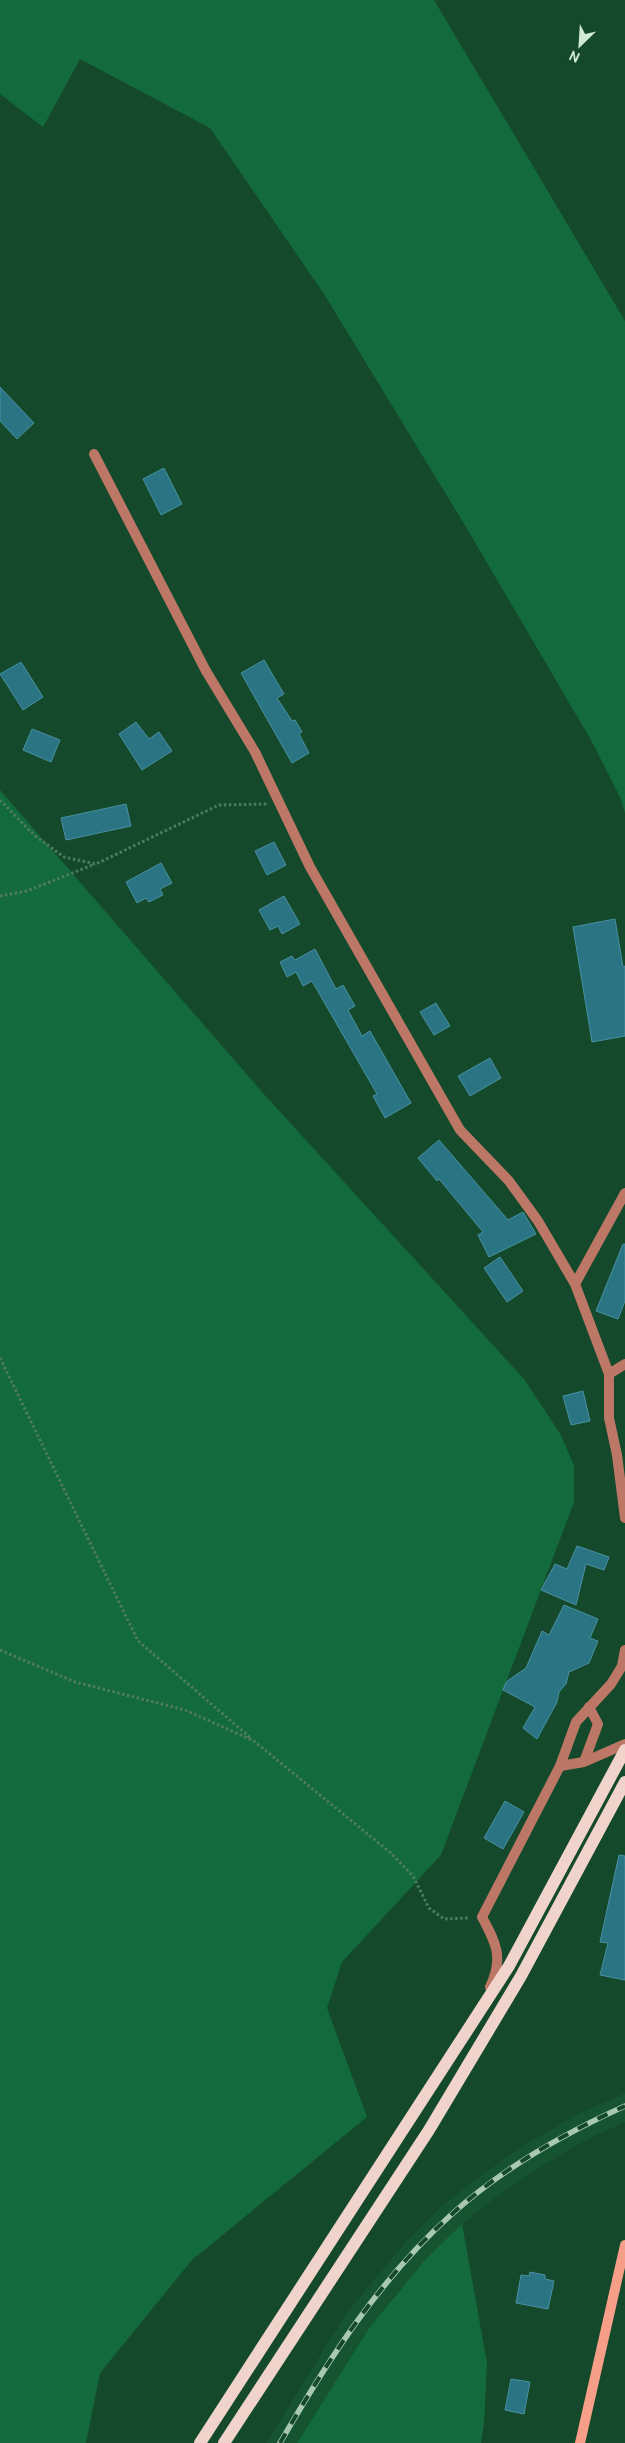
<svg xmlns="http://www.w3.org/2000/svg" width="625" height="2443" font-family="Cabin,sans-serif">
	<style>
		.built { fill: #155331 }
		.green { fill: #136b3d }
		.building { fill: #2a7484; stroke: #4991a1 }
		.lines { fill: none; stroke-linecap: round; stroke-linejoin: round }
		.path { stroke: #4f7b61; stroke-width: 3; stroke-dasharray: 2.5 2.5; stroke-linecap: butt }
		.lane { stroke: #bd7766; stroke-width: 10 }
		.street { stroke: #bd7766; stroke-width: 10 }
		.secondary { stroke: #f79e88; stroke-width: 10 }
		.primary { stroke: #f0d3cb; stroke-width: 12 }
		.rail-casing { stroke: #a8c8b3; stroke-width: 5.5 }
		.rail { stroke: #14492b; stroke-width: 4; stroke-dasharray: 11; stroke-linecap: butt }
	</style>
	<rect width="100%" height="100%" fill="#14492b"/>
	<path class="built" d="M625,2093V2122L588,2139L542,2166L499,2195L462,2224L396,2294L369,2328L297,2443H266L347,2312L406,2242L444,2204L483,2174L528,2143L576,2115Z"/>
	<path class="green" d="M0,0H434L625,321V813L621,799L591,740L466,527L324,294L210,128L80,59L43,127L0,94Z
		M0,790L262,1092L524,1379L561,1435L574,1466V1502L441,1855L342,1962L327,2008L367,2117L192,2260L100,2373L86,2443H0Z
		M462,2224L487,2363L484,2424L481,2443H297L369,2328L425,2260Z"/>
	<path class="building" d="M0,387L34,423L17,439L0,421Z
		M164,468L182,504L161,515L143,479Z
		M264,660L284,694L277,698L292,721L295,720L302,732L299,734L309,753L292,763L241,673Z
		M21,662L43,697L23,710L0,674Z
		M136,722L149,739L159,732L172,751L142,770L119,734Z
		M32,729L60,740L51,762L23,750Z
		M126,804L131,826L66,840L61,818Z
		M274,842L286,865L267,875L255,851Z
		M161,863L172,883L160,889L163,895L149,902L146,898L137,903L126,882Z
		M284,896L300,924L282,934L278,926L270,930L259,910Z
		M615,919L623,967L625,966V1036L592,1042L573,927Z
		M315,949L336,989L343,985L355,1006L348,1010L362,1036L370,1031L411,1103L385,1118L373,1096L377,1094L312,981L303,986L296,972L287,977L280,962L292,956L295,960Z
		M436,1003L450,1026L434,1035L420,1012Z
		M490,1058L501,1078L470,1096L458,1076Z
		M439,1140L508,1220L523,1212L536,1234L489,1257L478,1235L483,1232L439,1179L437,1181L418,1158Z
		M623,1244H625V1301L618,1319L596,1311Z
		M500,1257L523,1291L507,1302L484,1268Z
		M583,1391L590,1421L571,1425L563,1396Z
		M577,1546L609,1557L604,1570L586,1564L576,1605L541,1590L555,1564L567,1569Z
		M564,1605L598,1619L590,1638L598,1641L589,1663L569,1672L566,1684L559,1692L557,1702L537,1739L523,1728L535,1707L503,1690L506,1682L526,1668L542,1631L549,1635Z
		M505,1801L524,1812L503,1849L484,1838Z
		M619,1855L625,1856V1980L600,1975L608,1943L600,1942Z
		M530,2272L545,2275V2279L554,2281L548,2309L516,2303L521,2275L529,2276Z
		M511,2379L530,2382L524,2414L505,2410Z"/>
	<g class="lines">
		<path class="path" d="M0,800L34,835L64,857L96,864L219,805L267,804
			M0,896L27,891L95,864
			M0,1358L138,1641L252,1739
			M0,1650L75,1682L185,1710L254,1741L392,1854L413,1876L429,1908L444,1919L469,1918"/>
		<path class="lane" d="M94,454L206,671
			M584,1762L598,1724L589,1707
			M490,1987C504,1958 496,1943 482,1917L560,1766L584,1762L625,1744"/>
		<path class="street" d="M206,671L255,752L310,867L460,1130L509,1181L538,1221L575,1284L609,1374V1418L617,1455L625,1518
			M575,1284L625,1193
			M609,1374L625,1364
			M560,1766L576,1722L611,1684L622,1666L625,1650"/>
		<path class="secondary" d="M580,2443L625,2245"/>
		<path class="primary" d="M200,2443L509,1966L625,1750
			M224,2443L429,2130L521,1976L625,1782"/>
		<defs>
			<path id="rail" d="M280,2443C328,2360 380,2278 452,2214C503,2168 563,2134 625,2106"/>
		</defs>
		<use href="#rail" class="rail-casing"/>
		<use href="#rail" class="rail"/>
	</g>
	<g transform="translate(580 45) rotate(205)" stroke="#14492b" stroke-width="4" paint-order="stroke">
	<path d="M0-4L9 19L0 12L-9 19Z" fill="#d0ead7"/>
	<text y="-8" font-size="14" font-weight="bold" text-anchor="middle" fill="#d0ead7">N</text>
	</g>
</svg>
